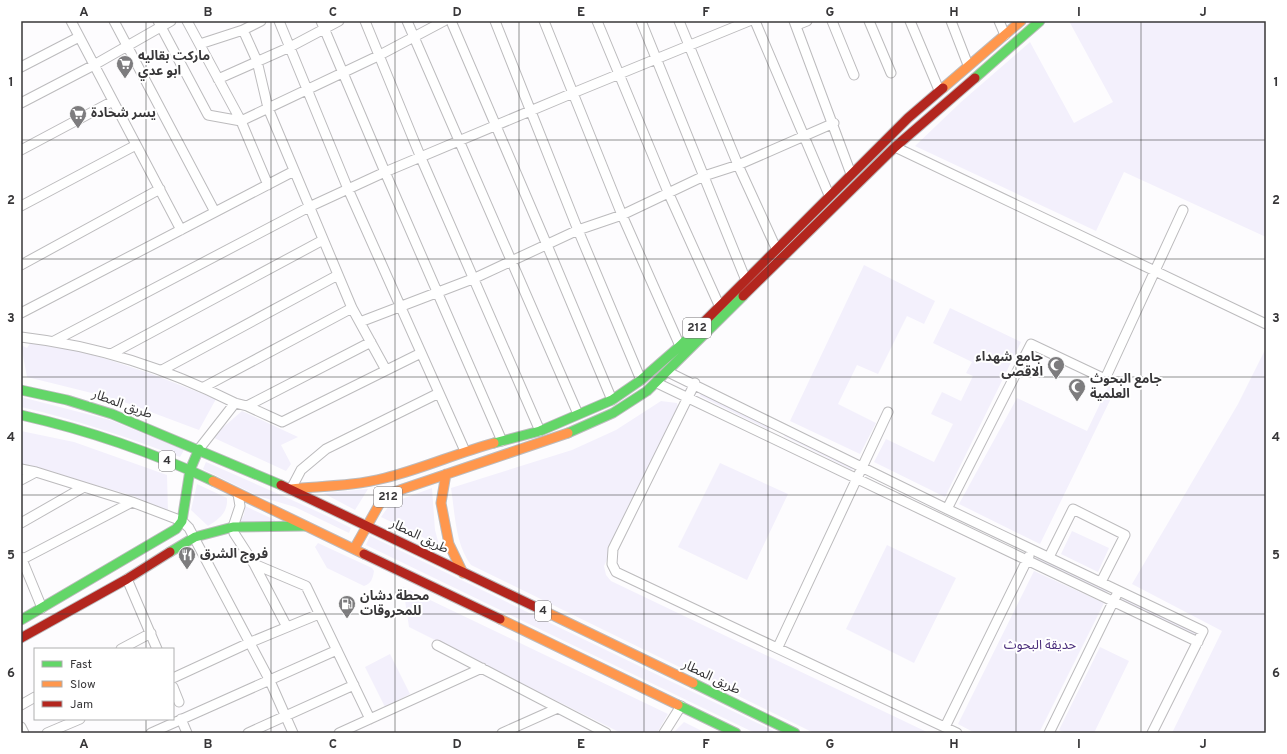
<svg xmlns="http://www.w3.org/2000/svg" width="1287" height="754" font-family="Overpass,'Noto Sans Arabic',sans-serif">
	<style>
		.green { fill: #f3f0fc }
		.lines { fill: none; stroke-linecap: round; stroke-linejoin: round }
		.street-casing { stroke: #bcbbbd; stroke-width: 11 }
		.fast-casing { stroke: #bcbbbd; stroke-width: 11 }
		.slow-casing { stroke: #bcbbbd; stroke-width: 11 }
		.jam-casing { stroke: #bcbbbd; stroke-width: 11 }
		.street { stroke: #fff; stroke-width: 9 }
		.fast { stroke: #63d668; stroke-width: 9 }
		.slow { stroke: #ff974d; stroke-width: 9 }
		.jam { stroke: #b3261e; stroke-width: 9 }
		.grid { fill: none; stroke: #383739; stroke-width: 1; stroke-opacity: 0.55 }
		.labels { text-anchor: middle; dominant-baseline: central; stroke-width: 4; stroke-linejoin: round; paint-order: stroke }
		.shield { fill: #fff; stroke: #747374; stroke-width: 1 }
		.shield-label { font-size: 12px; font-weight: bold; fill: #383739 }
		.poi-label { font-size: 13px; font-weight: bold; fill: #383739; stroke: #fff; text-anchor: start }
		.street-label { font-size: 13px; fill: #383739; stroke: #fff }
		.park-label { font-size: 13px; fill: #4a2d7b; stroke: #fff }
		.neatline { fill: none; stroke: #383739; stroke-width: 1.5 }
		.grid-label { font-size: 13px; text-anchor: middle; font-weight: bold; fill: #383739 }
	</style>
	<rect width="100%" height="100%" fill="#fdfcfe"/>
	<path class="green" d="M1069,21H1266V237L1124,172L1096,231L915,146L961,102L1030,42L1074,123L1113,102Z
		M864,265L935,301L924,324L907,316L878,374L857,365L838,404L876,423L860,454L790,421Z
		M950,308L1021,342L945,497L874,462L886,439L934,462L953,424L931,414L942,392L961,401L973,376L966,373L972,362L933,343Z
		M31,342L85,352L149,373L216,399L199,430L116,399L27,377L21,345L27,348Z
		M1266,348V733H1172L1222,631L1132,584L1238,404Z
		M1109,385L1116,388L1040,544L959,504L1017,398L1087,431Z
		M701,393L770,427L769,430L700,396Z
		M21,397L110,420L184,450L180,457C126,437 78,420 21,407Z
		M661,401L677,403L679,410L604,566L606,575L611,581L929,733H814L471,565C455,544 455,513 451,488L572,450L616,430Z
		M242,411L298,437L281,445L291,464L286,471L212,437Z
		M21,431L74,442L167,475L168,512L134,496L21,464Z
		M785,434L853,468L852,470L784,436Z
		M206,462C255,484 304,504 351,528L349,533L295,507L258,496L203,469Z
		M720,463L788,494L747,580L678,547Z
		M197,484L227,498C228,513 219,519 208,526L191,510Z
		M432,488L435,530L439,545L381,517L391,503Z
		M368,489L355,510L323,493Z
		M245,506L275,520V521L238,524L244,515Z
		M1072,531L1109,548L1098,572L1061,554Z
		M370,536L778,733H755L734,723L366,545Z
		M318,543L372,568L374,571C373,578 371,584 364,586L327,568L315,547Z
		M887,545L956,578L914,663L846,629Z
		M1037,557L1108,591L1107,593L1036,559Z
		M1034,571L1104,603L1039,733H975L958,724Z
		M403,587L668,714L657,733H621L409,627Z
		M1123,598L1198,634L1197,636L1122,600Z
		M1100,647L1129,661L1094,733H1066L1059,730Z
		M390,654L410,694L385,707L365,667Z
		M684,722L706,733H673Z"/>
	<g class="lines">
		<defs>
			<path id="street" d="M71,21L181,230
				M114,21L215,212
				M158,21L208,115L241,121L378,56L444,21
				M187,21L241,121L268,185
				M279,21L348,189L465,451
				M321,21L385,172L502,441
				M365,21L421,158L540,431
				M407,21L578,414
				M451,21L547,245L612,400
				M495,21L578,230L641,380
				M544,21L622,215L680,346
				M597,21L668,192L719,305
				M641,21L745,278
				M679,21L738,165L776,248
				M755,21L829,195
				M794,21L851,174
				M832,21L854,75
				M869,21L891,73
				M910,21L939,90
				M951,21L968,65
				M999,21L1005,35
				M797,25L807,21
				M243,30L257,61L268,108L352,308L386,370
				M200,44L243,30L261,21
				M21,67L79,37
				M218,79L290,47L339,21
				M21,103L94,65L171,21
				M895,147L1266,324
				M21,150L113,101
				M21,206L136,145
				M21,265L160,189
				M21,313L294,171
				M360,322L475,278L578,230L622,215L704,176L738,165L834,123
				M21,337C99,346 165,368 235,403L247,406L282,422L421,353
				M54,341L309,207L385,172L573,93L749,21
				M111,354L323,240
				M162,370L338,275
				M668,372L947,509L1203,631L1152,733
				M657,383L1198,642
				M695,383L613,549L612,564L616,572L957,733
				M204,387L352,308
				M247,406L371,342
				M199,449L235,403
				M21,469L36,472L132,502L182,521L189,528L270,681L293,733
				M21,480L36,472
				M291,489L301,470L326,449L439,393
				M238,494L240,506L233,527L234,533L254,564L287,627
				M947,509L1031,344L1105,379L1183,210
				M21,523L84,487
				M21,557L42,608
				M1049,557L1073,509L1125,535L1101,582
				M21,560L132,502
				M254,564L306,586L370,719
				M127,579L157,649
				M437,645L606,733
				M778,647L888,412
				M121,649L151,633
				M173,678L251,642L319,614
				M173,687L179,702
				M21,705L35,697
				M181,719L187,733
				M21,727L24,733
				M945,727L1029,556
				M47,733L80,719
				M151,733L337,650
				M248,733L354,685
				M339,733L482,668
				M502,733L558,708
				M664,733L681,706
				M1049,733L1116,596"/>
			<path id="fast" d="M975,78L1040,21
				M21,390L67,400L112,414L281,485
				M21,415C87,430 152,452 213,481
				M568,433L613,413L647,391L743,296
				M494,443L540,431L612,400L641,380L680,346L695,331
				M170,552L195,537L233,527L305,526
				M21,620L176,529L182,521L190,470L199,449
				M693,683L795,733
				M678,705L736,733"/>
			<path id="slow" d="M943,88L1021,21
				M446,474L441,503L449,544L463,573
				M213,481L364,554
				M291,489C322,486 355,486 385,478C422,469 457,453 494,443
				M354,549L380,503L391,493L568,433
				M542,610L693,683
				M500,619L678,705"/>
			<path id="jam" d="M743,296L895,147L975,78
				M695,331L908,118L943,88
				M281,485L542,610
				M364,554L500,619
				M21,638L127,579L170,552"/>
		</defs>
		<use href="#street" class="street-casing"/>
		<use href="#fast" class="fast-casing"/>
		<use href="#slow" class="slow-casing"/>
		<use href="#jam" class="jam-casing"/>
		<use href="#street" class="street"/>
		<use href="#fast" class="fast"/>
		<use href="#slow" class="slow"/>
		<use href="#jam" class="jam"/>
	</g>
	<path class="grid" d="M146,21V649M271,21V733M395,21V733M519,21V733M644,21V733M768,21V733M892,21V733M1016,21V733M1141,21V733M21,140H1266M21,259H1266M21,377H1266M21,495H1266M21,614H1266M146,719V733"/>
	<defs>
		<symbol id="supermarket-pin" viewBox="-11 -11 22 30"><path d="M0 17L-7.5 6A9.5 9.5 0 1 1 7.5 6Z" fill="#7d7c7e" stroke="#fff"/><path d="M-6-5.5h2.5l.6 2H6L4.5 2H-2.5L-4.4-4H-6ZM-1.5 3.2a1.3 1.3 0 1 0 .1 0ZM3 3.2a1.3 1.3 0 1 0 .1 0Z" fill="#fff"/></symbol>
		<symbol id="mosque-pin" viewBox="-11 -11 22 30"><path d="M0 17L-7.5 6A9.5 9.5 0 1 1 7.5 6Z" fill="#7d7c7e" stroke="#fff"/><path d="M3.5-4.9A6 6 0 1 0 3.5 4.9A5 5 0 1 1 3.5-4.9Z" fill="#fff"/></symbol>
		<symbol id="restaurant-pin" viewBox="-11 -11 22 30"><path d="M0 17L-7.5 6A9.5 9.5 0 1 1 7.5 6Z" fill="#7d7c7e" stroke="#fff"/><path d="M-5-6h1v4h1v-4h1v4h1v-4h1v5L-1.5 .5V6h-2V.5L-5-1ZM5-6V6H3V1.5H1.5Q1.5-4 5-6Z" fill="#fff"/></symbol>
		<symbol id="fuel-pin" viewBox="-11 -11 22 30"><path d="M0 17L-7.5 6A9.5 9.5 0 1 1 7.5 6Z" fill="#7d7c7e" stroke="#fff"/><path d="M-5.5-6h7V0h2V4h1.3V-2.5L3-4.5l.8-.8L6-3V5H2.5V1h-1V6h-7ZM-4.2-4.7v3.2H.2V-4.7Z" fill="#fff"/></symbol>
	</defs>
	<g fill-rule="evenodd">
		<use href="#supermarket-pin" x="115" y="54" width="20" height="27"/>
		<use href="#supermarket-pin" x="68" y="104" width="20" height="27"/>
		<use href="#mosque-pin" x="1046" y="355" width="20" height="27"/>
		<use href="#mosque-pin" x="1067" y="377" width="20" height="27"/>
		<use href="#restaurant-pin" x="177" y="545" width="20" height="27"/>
		<use href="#fuel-pin" x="337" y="594" width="20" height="27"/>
	</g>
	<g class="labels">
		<g class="shield">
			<rect x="683" y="318" width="28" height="20" rx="3"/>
			<rect x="159" y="451" width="16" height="20" rx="3"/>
			<rect x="374" y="487" width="28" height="20" rx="3"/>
			<rect x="535" y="601" width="16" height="20" rx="3"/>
		</g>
		<g class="shield-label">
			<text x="697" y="328">212</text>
			<text x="167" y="461">4</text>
			<text x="388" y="497">212</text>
			<text x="543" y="611">4</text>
		</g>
		<g class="poi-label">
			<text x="138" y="57">ماركت بقاليه<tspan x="138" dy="15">ابو عدي</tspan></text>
			<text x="91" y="114">يسر شحادة</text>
			<text x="1043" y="358" text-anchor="end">جامع شهداء<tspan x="1043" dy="15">الاقصى</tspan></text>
			<text x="1090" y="380">جامع البحوث<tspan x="1090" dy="15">العلمية</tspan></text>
			<text x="200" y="555">فروج الشرق</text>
			<text x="360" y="597">محطة دشان<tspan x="360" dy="15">للمحروقات</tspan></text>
		</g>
		<g class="street-label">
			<text transform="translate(122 405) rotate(20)">طريق المطار</text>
			<text transform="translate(419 537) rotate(26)">طريق المطار</text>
			<text transform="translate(711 678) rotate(26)">طريق المطار</text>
		</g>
		<g class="park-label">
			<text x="1040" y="646">حديقة البحوث</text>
		</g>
	</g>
	<rect width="1287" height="754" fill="none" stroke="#ffffff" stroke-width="44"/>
	<rect x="34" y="648" width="140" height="72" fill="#ffffff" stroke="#afafb0"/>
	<rect x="42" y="661" width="20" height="6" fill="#63d668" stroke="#afafb0"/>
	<text x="70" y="668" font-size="12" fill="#383739">Fast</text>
	<rect x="42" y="681" width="20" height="6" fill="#ff974d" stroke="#afafb0"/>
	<text x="70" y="688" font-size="12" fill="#383739">Slow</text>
	<rect x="42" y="701" width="20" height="6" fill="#b3261e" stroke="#afafb0"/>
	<text x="70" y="708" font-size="12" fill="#383739">Jam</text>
	<rect x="22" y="22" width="1243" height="710" class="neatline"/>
	<g class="grid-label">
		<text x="84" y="16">A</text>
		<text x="208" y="16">B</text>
		<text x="333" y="16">C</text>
		<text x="457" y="16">D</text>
		<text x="581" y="16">E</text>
		<text x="706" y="16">F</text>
		<text x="830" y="16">G</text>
		<text x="954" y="16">H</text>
		<text x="1079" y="16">I</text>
		<text x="1203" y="16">J</text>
		<text x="11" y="86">1</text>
		<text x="1276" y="86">1</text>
		<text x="11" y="204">2</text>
		<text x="1276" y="204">2</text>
		<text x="11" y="322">3</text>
		<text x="1276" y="322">3</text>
		<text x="11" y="441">4</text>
		<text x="1276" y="441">4</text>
		<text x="11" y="559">5</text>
		<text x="1276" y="559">5</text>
		<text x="11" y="677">6</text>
		<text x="1276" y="677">6</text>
		<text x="84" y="748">A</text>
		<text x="208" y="748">B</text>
		<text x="333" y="748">C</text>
		<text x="457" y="748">D</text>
		<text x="581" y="748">E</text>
		<text x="706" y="748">F</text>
		<text x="830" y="748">G</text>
		<text x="954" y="748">H</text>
		<text x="1079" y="748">I</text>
		<text x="1203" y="748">J</text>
	</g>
</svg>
